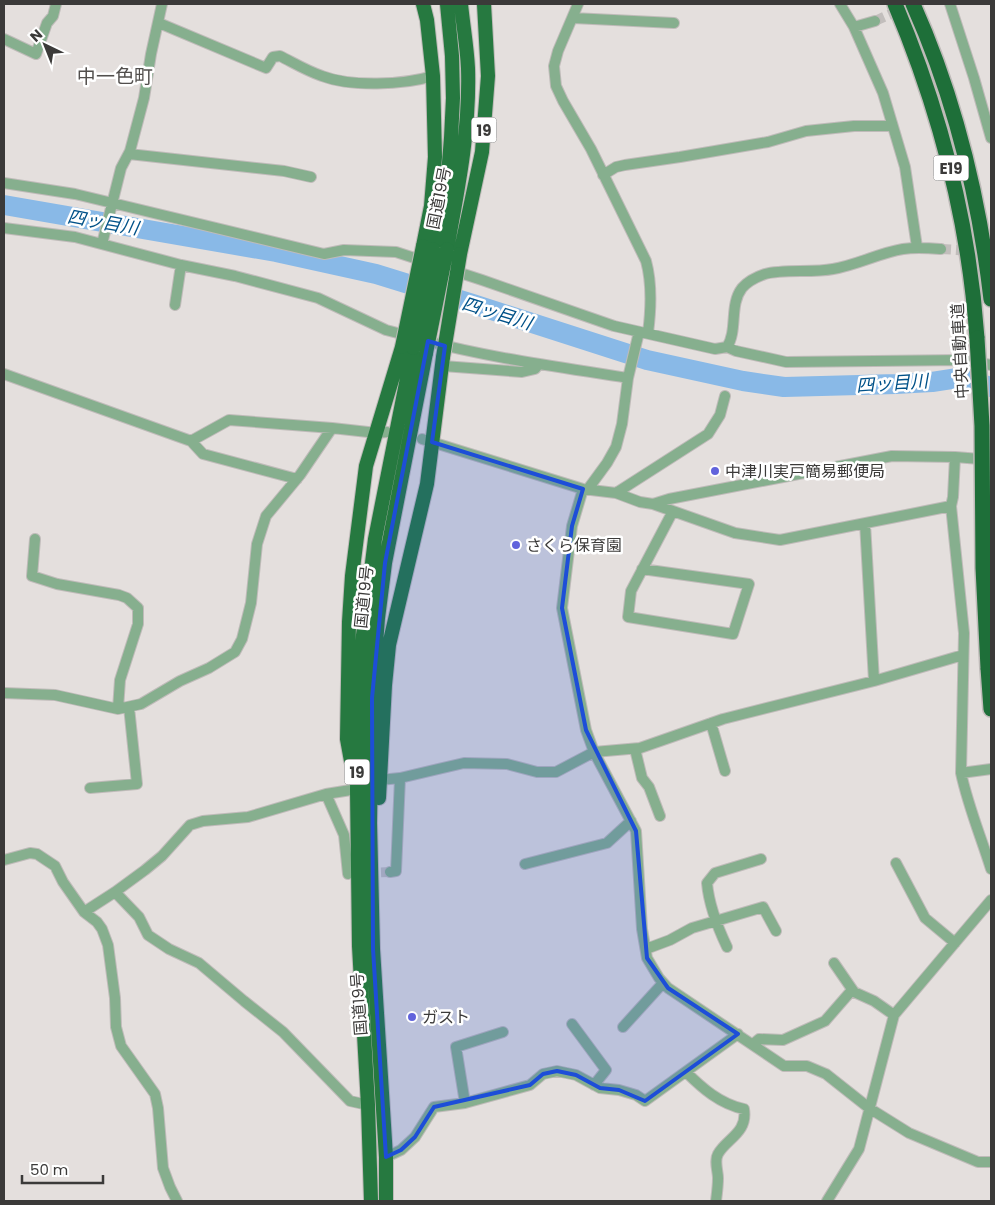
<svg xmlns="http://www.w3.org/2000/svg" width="995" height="1205" font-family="Poppins,'Noto Sans JP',sans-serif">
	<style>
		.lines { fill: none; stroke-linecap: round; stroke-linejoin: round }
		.river { stroke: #89b9e7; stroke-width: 20 }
		.minor-tunnel { stroke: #c2bebc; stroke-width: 10; stroke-dasharray: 10 5; stroke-linecap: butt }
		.minor-casing { stroke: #bfbbb9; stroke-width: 12 }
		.trunk-casing { stroke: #bfbbb9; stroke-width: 16 }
		.motorway-casing { stroke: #bfbbb9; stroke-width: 18 }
		.minor { stroke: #86af8e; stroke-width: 10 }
		.trunk { stroke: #267940; stroke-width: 14 }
		.motorway { stroke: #1e6f39; stroke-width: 15 }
		.trunk-bridge-casing { stroke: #bfbbb9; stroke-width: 16; stroke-linecap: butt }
		.motorway-bridge-casing { stroke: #bfbbb9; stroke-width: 18; stroke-linecap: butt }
		.trunk-bridge { stroke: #267940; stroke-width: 14 }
		.motorway-bridge { stroke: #1e6f39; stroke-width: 15 }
		.marked { fill: #1d4ed8; fill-opacity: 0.2; stroke: #1d4ed8; stroke-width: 4; stroke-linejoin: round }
		.poi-dot { fill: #6163dc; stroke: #fff; stroke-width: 2 }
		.labels { text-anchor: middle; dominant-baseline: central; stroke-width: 5; stroke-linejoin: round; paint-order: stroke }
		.shield { fill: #fff; stroke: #767574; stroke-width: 1 }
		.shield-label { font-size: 15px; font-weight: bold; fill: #3b3a39 }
		.street-label { font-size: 16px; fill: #3b3a39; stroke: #fff }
		.poi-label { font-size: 16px; fill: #3b3a39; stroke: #fff; text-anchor: start }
		.water-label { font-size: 18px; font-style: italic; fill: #005188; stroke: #fff }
		.quarter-label { font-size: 19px; fill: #524f4d; stroke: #fff }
	</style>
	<rect width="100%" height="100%" fill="#e4dfdd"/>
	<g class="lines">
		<path class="river" d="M4,205L276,252L376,274L473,304L647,360L743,381L784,387L896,384L932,382L958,378L991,387"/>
		<path class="minor-tunnel" d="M875,21L913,4
			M941,249L990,252
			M366,873L390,872"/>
		<defs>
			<path id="minor" d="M578,4L558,51L554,66L556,86L563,101L591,149L646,261C652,283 651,310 648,333
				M840,4L854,27L883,93L905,167L917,247
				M950,4L974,78L991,138
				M573,18L674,23
				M159,23L266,68L273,57L280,56C294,63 307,71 322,76C351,87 403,85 433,76
				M854,27L875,21
				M4,39L36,54L47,23L53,16L56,4
				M129,154L284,171L311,177
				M603,175L616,167L625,165L680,157L768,142L806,131L854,126H892
				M4,183L75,194L324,254L344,250L396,252L482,280L614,326L715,349L727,347L736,351L786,362L962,360L991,365
				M4,228L75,237L181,265L235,276L318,298L386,330L409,336
				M102,244L121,168L130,151L144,98L151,54L162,4
				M175,305L181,265
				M423,340C490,358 560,367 628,378
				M727,347C738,330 729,305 742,288C748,281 756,277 765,274C784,269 812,273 833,269C857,265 879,253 903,249C916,247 928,248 941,249
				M443,366L522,372L535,369L539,364
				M4,374L191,441L229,420L332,428L377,433L387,432
				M422,439L583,489L616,493L640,502L653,504L669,499L892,456L955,457L980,459L991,463
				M191,441L203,454L297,479
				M955,457L953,497L951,506L964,633L961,773C968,806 981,837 991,869
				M583,489L572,526L562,608L586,730L594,752L636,831L642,929L647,958L659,978L668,988L784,1066H807L826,1074L869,1108L909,1133L978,1162H991
				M588,489L607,463L616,447L622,424L628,378L639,332
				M616,493L708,434L720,415L725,396
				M653,504L735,533L780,540L951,506
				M865,523L874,681
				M35,539L32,576L57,584L119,595L127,598L138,608V624L120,680L118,709
				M642,569L749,584L733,634L628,617L631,591L673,511
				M4,693L55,695L118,709L141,704L180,681L209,668L235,652L242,639L251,603L257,544L266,516L300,475L332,428
				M711,723L725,771
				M635,749L642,778L649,787L660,816
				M961,773L991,769
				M380,780L400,778L464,763L507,764L537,772H556L594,752L640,748L723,719L874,681L963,655
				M90,788L137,784L129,707
				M326,794L344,835L348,874
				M4,860L30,853L37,854L55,866L63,882L84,912L97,922L102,929L108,945L115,998L116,1027L121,1046L155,1094L158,1108L163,1168L170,1187L177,1201
				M896,863L925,918L955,943
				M525,864L607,843L631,821
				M390,872L396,871L400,778
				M115,892L139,917L148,935L169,949L199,963L244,1001L283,1032L350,1101L368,1105
				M84,912L115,892L145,870L162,856L190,825L203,821L248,817L326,794L357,789
				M727,947C717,926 709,906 707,883L715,873L761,859
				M646,949L670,940L692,928L763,907L776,931
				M834,963L854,992L874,1001L894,1015
				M572,1024L606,1070L594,1085
				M623,1027L663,983
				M753,1044L759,1039L783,1040L825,1021L852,990
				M686,1072C702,1088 720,1104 744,1109C748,1133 726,1139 718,1154C714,1161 718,1171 718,1178C718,1186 717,1193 716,1201
				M465,1103L456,1047L503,1032
				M386,1157L401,1150L415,1137L434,1107L465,1103L530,1085L543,1074L557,1071L576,1075L600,1088L619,1090L636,1095L645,1101L738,1034
				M827,1201L859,1149L894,1015L991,900"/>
			<path id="trunk" d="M423,246L431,206L435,157L433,76L427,20L423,4
				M433,249L446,199L451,138L453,98L452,56L447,4
				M447,249C458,189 470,130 468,68C467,47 463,25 461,4
				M460,254L482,152L488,76L484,4
				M351,761L347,739L349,622L352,576L366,466L402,347
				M379,798L385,685L389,645L427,484L443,357
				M371,1201L368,1105L359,946L357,789L359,708L363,635L375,539L413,348
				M386,1201V1157L373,949L370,823L372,698L378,618L385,563L426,353"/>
			<path id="motorway" d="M895,4C940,111 969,222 977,338
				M913,4C955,98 979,197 991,299
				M988,668L991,709"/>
		</defs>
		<use href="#minor" class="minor-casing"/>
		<use href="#trunk" class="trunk-casing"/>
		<use href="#motorway" class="motorway-casing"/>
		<use href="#minor" class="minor"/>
		<use href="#trunk" class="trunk"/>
		<use href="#motorway" class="motorway"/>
		<defs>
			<path id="trunk-bridge" d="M402,347L423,246
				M413,348L433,249
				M426,353L447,249
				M443,357L460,254"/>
			<path id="motorway-bridge" d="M977,338L982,426L983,568L988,668"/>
		</defs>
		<use href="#trunk-bridge" class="trunk-bridge-casing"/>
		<use href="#motorway-bridge" class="motorway-bridge-casing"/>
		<use href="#trunk-bridge" class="trunk-bridge"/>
		<use href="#motorway-bridge" class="motorway-bridge"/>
	</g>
	<path class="marked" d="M428,341L445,346L432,442L583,489L572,526L562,608L586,730L636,831L647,958L668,988L738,1034L645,1101L619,1090L600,1088L576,1075L557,1071L543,1074L530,1085L434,1107L415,1137L401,1150L386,1157L373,949L372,698L385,563Z"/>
	<g class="poi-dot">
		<circle cx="715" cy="471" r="5"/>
		<circle cx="516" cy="545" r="5"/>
		<circle cx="412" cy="1017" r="5"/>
	</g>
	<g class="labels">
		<g class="shield">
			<rect x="471.5" y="117.5" width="25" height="25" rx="4"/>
			<rect x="933.5" y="155.5" width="35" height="25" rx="4"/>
			<rect x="344.5" y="759.5" width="25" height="25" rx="4"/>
		</g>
		<g class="shield-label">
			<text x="484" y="130">19</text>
			<text x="951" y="168">E19</text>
			<text x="357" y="772">19</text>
		</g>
		<g class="street-label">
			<text transform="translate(439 198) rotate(-79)">国道19号</text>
			<text transform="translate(960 351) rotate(-93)">中央自動車道</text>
			<text transform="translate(364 597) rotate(-84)">国道19号</text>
			<text transform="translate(359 1004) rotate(-94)">国道19号</text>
		</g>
		<g class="poi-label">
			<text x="725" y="471">中津川実戸簡易郵便局</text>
			<text x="526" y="545">さくら保育園</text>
			<text x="422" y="1017">ガスト</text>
		</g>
		<g class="water-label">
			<text transform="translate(103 222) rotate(10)">四ッ目川</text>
			<text transform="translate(497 313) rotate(17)">四ッ目川</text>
			<text transform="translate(892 383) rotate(-4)">四ッ目川</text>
		</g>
		<g class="quarter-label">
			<text x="115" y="76">中一色町</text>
		</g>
	</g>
	<rect width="995" height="1205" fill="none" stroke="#3b3a39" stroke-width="10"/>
	<g transform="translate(45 45) rotate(317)" stroke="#ffffff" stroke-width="4" paint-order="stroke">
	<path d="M0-4L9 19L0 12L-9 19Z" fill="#3b3a39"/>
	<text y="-8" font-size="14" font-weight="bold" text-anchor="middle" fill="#3b3a39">N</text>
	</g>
	<path d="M22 1175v8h81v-8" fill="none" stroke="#3b3a39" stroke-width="2.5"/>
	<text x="30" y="1175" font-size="15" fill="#3b3a39" stroke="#ffffff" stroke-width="4" paint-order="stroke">50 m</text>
</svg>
